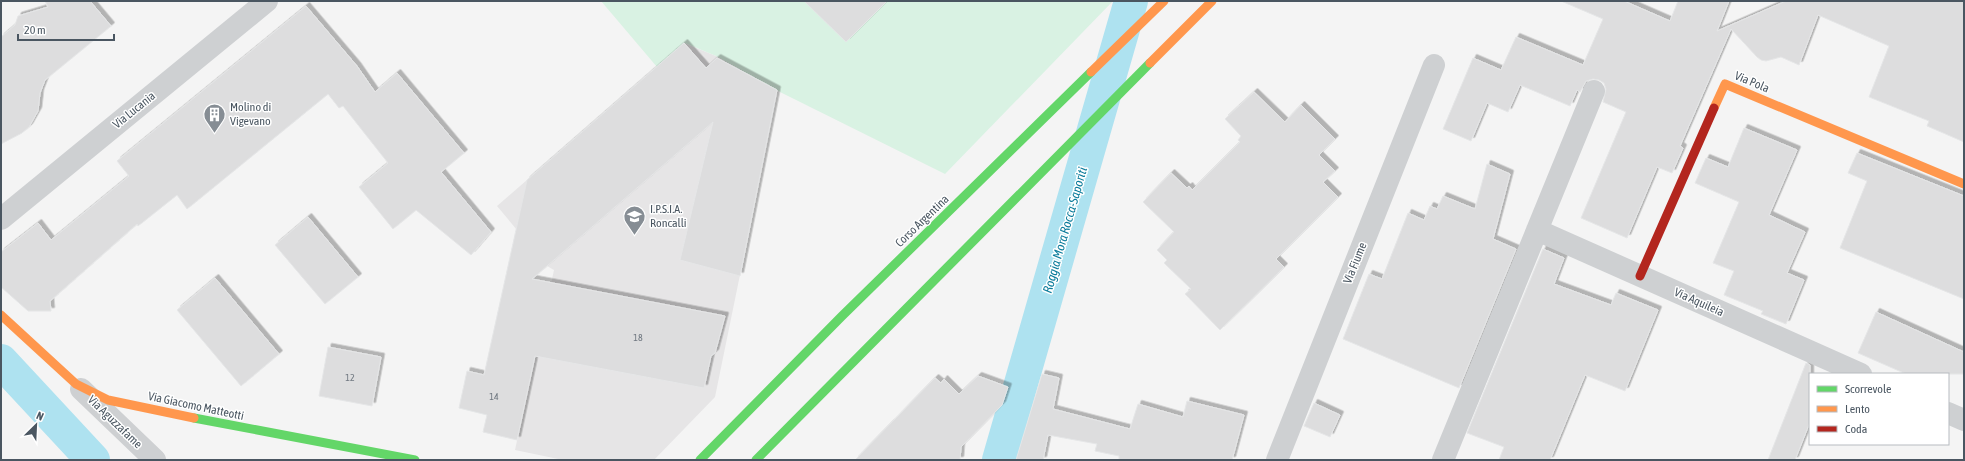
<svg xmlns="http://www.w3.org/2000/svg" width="1965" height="461" font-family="'Asap Condensed',sans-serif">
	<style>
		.education { fill: #e6e5e6 }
		.green { fill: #d9f2e3 }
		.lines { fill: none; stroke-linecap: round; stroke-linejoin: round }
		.canal { stroke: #aee2f0; stroke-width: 34 }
		.building { fill: #ddddde; stroke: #e5e6e7; filter: url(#shadow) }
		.street { stroke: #ced0d2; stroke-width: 22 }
		.fast { stroke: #63d668; stroke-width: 9 }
		.slow { stroke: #ff974d; stroke-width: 9 }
		.jam { stroke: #b3261e; stroke-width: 9 }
		.labels { text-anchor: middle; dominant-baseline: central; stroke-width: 3; stroke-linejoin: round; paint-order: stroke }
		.number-label { font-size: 10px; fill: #707881 }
		.street-label { font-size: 12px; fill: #4a5661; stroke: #fff }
		.poi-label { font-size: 12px; fill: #4a5661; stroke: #fff; text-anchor: start }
		.water-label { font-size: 13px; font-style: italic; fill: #0c7c9b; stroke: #fff }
	</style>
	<defs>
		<filter id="shadow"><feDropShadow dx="3.5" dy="-3.5" stdDeviation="0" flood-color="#0004"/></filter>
	</defs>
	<rect width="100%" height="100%" fill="#f4f4f4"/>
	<path class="education" d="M684,43L716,56L778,89L715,397L654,460H563L515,450L554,270L547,266L497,206Z"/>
	<path class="green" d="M601,1H1113L945,174L782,93L716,56L685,43L657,67Z"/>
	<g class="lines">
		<path class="canal" d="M1,361L93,460
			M999,460L1131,1"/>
	</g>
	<path class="building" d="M45,1H90L111,26L45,80L40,93L38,111L29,127L22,133L1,144V37L15,25L18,16L48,7Z
		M804,1H887L846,42Z
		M1561,1H1624L1670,21L1678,1H1729L1717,31L1786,1H1964V142L1927,126L1929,121L1869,97L1889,46L1818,15L1799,65L1781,57L1766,61L1761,60L1757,57L1731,29L1680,146L1683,148L1672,173L1657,167L1627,238L1581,218L1626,112L1603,102L1606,89L1604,83L1599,80L1593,79L1586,81L1580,92L1577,90L1570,106L1520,85L1508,112L1487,103L1471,141L1443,129L1473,58L1501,70L1516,37L1583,65L1603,19Z
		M306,6L357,66L375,92L397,73L464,153L441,172L491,232L471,255L416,210L393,229L359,187L388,163L343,106L339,108L328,94L187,209L177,195L138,226L137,224L50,301L51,311H28L1,287V252L38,223L51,240L129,176L117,161Z
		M684,43L706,68L717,58L777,90L740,276L680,260L713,122L532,279L725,316L715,353L711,356L704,388L535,356L517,440L483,432L487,415L459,408L467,371L484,375L527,180Z
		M1254,92L1285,122L1301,105L1335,139L1319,155L1335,171L1323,182L1338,197L1276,259L1284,267L1220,330L1185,294L1191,289L1164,263L1167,260L1157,250L1174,232L1143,202L1171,173L1187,188L1189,186L1192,190L1240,142L1238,140L1241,136L1225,119Z
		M1744,128L1797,150L1769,215L1805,232L1787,273L1804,280L1786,324L1761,314L1763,311L1724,295L1734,271L1713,263L1739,202L1695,183L1706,158L1728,167Z
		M1857,153L1964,196V299L1840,248L1867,181L1848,173Z
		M1487,164L1510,174L1493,239L1516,249L1459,388L1343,339L1369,274L1382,279L1408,213L1424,220L1430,206L1437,209L1443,196L1475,209Z
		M308,217L358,277L325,304L275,245Z
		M1543,249L1564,258L1554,284L1611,305L1616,293L1658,310L1625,391L1585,375L1550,460H1499L1504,447L1467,433Z
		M215,278L279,354L241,386L177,310Z
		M1876,312L1964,352V374H1906L1858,353Z
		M328,347L381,357L372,406L319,396Z
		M1806,363L1810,365V422L1795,460H1768Z
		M1042,374L1059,378L1053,409L1130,429L1138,404L1183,417L1187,401L1244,415L1232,460H1119V456L1095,451L1097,444L1048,435L1043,460H1016Z
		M978,376L1008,387L1002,405L961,447L960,460H855L935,378L941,383L944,379L959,394Z
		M1314,403L1340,415L1330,437L1304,426Z"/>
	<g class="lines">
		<path class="street" d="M1,219L267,1
			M1537,230L1861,374
			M81,389L155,460
			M1948,413L1964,420
			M1277,460L1434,65
			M1443,460L1594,91"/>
		<path class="fast" d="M194,418L415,460
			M700,460L842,316L1091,72
			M756,460L1150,63"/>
		<path class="slow" d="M1150,63L1212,1
			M1091,72L1164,1
			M1714,108L1725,84L1964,184
			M1,315L76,384L108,400L194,418"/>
		<path class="jam" d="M1640,276L1714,108"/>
	</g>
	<defs>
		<symbol id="building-pin" viewBox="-11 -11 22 30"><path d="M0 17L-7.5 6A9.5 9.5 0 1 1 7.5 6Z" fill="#868d94" stroke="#fff"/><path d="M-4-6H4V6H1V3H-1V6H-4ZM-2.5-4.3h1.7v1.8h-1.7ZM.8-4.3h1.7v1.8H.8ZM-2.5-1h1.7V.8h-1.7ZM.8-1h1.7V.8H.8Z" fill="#fff"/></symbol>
		<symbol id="school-pin" viewBox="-11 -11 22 30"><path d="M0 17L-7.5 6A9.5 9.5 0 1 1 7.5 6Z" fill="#868d94" stroke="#fff"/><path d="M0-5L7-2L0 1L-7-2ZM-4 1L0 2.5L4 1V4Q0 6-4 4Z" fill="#fff"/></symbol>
	</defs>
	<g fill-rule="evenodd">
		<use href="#building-pin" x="202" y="102" width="25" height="34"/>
		<use href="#school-pin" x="622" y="204" width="25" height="34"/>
	</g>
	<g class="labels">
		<g class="number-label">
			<text x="638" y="337">18</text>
			<text x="350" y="377">12</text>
			<text x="494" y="396">14</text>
		</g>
		<g class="street-label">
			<text transform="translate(1752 82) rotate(23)">Via Pola</text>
			<text transform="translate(134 110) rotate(-39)">Via Lucania</text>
			<text transform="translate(922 221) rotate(-44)">Corso Argentina</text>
			<text transform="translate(1355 263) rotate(-68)">Via Fiume</text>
			<text transform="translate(1699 302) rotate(24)">Via Aquileia</text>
			<text transform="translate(196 406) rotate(12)">Via Giacomo Matteotti</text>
			<text transform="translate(115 422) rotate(44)">Via Aguzzafame</text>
		</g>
		<g class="poi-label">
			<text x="230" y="107">Molino di<tspan x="230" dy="14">Vigevano</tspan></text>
			<text x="650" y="209">I.P.S.I.A.<tspan x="650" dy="14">Roncalli</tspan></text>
		</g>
		<g class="water-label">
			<text transform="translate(1065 230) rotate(-74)">Roggia Mora Rocca-Saporiti</text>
		</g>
	</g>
	<rect width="1965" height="461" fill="none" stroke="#4a5661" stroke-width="4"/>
	<rect x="1809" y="373" width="140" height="72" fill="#ffffff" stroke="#b7bbc0"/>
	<rect x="1817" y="386" width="20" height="6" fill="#63d668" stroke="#b7bbc0"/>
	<text x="1845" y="393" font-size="12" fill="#4a5661">Scorrevole</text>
	<rect x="1817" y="406" width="20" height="6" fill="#ff974d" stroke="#b7bbc0"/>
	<text x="1845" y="413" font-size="12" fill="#4a5661">Lento</text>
	<rect x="1817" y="426" width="20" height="6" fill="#b3261e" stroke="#b7bbc0"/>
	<text x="1845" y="433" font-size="12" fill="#4a5661">Coda</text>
	<g transform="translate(36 425) rotate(24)" stroke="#ffffff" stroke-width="3" paint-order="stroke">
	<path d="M0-3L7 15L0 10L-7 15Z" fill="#4a5661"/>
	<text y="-6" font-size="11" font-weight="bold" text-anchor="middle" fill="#4a5661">N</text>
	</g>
	<path d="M18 34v6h96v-6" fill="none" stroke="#4a5661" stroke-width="2"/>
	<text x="24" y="34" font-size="12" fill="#4a5661" stroke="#ffffff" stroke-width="3" paint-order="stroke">20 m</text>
</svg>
